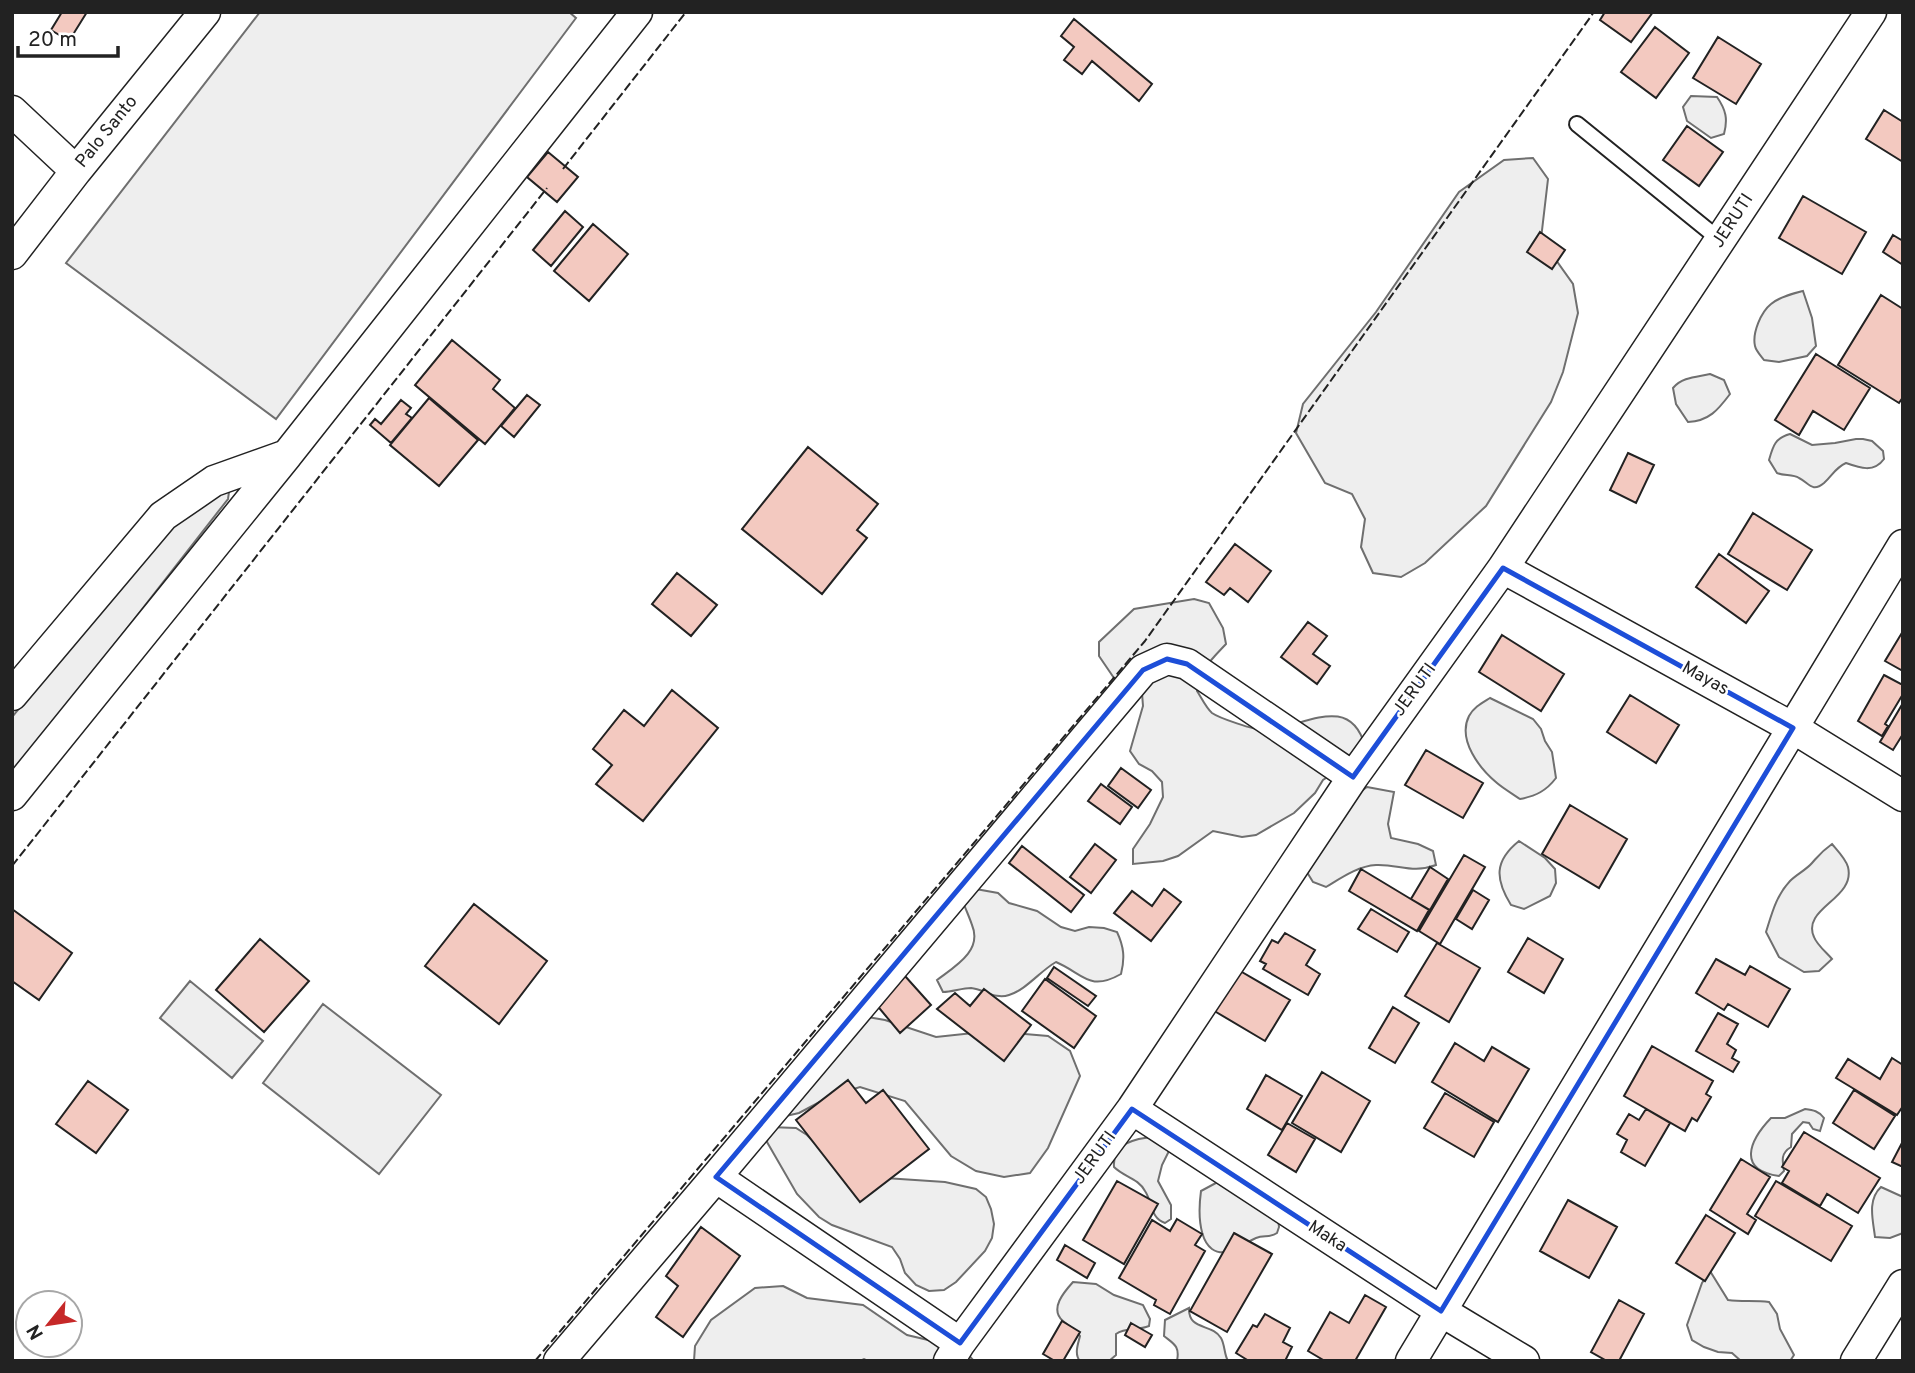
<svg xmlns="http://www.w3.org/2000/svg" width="1915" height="1373" font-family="Overpass,sans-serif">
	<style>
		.green { fill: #eee; stroke: #6f6f6f; stroke-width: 2 }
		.building { fill: #f3c9c0; stroke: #222; stroke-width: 2 }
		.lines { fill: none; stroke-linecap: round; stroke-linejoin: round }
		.lane-casing { stroke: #222; stroke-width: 18 }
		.street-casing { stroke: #222; stroke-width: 33 }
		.lane { stroke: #fff; stroke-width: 14 }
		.street { stroke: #fff; stroke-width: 30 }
		.fence { stroke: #222; stroke-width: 2; stroke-dasharray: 9 3.5; stroke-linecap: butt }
		.marked { fill: none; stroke: #1d4ed8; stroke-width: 5; stroke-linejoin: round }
		.labels { text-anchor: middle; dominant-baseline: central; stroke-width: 5; stroke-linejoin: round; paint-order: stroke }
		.street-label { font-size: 18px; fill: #222; stroke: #fff }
	</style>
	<rect width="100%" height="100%" fill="#fff"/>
	<path class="green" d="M260,12H569L576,18L276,419L66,263Z
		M1691,96L1717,97C1726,110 1728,119 1724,134L1711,138L1687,121L1683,107Z
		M1533,158L1548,179L1541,239L1573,284L1578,313L1563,372L1551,402L1486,506L1425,563L1401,577L1373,573L1361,547L1365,519L1352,494L1325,483L1296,433L1303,404L1376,312L1459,192L1504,160Z
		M1803,291L1812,318L1816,346L1807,356L1779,362L1764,360C1761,356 1756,351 1755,346C1752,333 1761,312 1771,304C1779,297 1792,294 1803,291Z
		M1710,374L1724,380L1730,394C1718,410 1709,421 1688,422L1676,404L1673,388C1682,377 1697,377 1710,374Z
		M1790,434L1812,445L1835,443L1856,439H1863L1872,441L1883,451L1884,459C1874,473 1860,468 1846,463C1835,468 1833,475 1824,483C1812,493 1809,483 1799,478C1793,474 1784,476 1777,473L1769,460C1773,446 1775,438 1790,434Z
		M222,491L229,492L228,499L12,776V717L159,537Z
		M1194,599L1209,603L1223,628L1226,644C1211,660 1201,668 1197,691C1201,697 1206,708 1212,713C1219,718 1254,730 1264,730C1300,730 1349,690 1365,746L1359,757L1323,780L1315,793L1294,813L1256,835L1242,837L1213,831L1178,856L1163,861L1133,864V849L1150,824L1163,797L1162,782L1152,771L1139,764L1130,751L1143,706L1142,693L1116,681L1099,656V642L1134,609Z
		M1490,698L1533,719L1541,729L1545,741L1552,752L1556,778C1546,791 1536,796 1520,799C1513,794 1504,789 1497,783C1480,769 1457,740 1469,716C1474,707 1482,703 1490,698Z
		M1367,787L1394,792L1388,824L1391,838L1418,844L1433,851L1436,865C1412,874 1399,864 1376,865C1358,866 1341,878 1326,887L1313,882L1305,869L1353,797Z
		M1519,841L1545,858L1555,869L1556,883L1550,896L1524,909L1511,905C1495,879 1494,861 1519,841Z
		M1832,844C1837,850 1846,859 1848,867C1856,899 1801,908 1814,937C1817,945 1827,953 1832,959L1819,971L1804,972L1779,957L1766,932C1772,913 1776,896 1790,881C1797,874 1806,870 1812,863C1820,854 1822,851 1832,844Z
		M970,888L998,893L1009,903L1037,911L1061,927L1075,931L1089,927L1104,928L1117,932C1124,947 1125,958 1121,974C1089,992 1084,974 1056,962C1040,971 1026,990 1009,995C995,1000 984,989 971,988C962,988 952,992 943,992L937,980C954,967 983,951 972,925C969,916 965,908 962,899Z
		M190,981L263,1041L232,1078L160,1018Z
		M323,1004L441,1095L379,1174L263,1083Z
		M856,1015L885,1020L936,1037L992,1031L1048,1036L1070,1051L1080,1076L1048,1148L1030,1173L1004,1177L976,1171L951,1156L905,1101L860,1087L831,1096L799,1113L786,1116Z
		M1805,1109C1813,1110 1819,1111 1824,1118L1820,1131L1813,1129L1809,1123L1803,1122L1792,1134L1791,1147C1781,1153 1782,1160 1784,1171L1779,1176C1737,1170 1749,1141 1771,1118H1785Z
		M769,1127L796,1128L807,1135L837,1166L885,1178L945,1182L976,1189L986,1197L991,1209L994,1224L992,1238L985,1251L956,1282L944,1290L929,1291L916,1285L905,1273L900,1259L892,1247L832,1225L819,1217L797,1194L767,1142Z
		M1155,1137L1169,1151L1162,1165L1158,1181L1171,1205V1219L1165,1223C1150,1218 1153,1203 1145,1191C1138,1178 1124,1177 1114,1167C1112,1143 1136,1138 1155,1137Z
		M1227,1177L1278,1219L1279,1227L1277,1233C1270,1238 1264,1235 1256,1238C1248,1241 1241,1248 1232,1251C1197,1261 1198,1213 1201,1191Z
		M1881,1187L1903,1197V1233L1890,1238L1875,1237C1873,1220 1867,1200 1881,1187Z
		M1710,1271L1728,1300C1742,1302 1755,1300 1769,1302L1777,1314L1780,1329L1794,1355L1790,1361H1741L1732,1353L1718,1352L1704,1347L1692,1340L1687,1325L1702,1283Z
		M1073,1282L1096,1284L1114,1295L1143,1305L1150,1319L1149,1326C1137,1331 1126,1327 1116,1334V1355L1109,1361H1080C1074,1354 1078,1344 1080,1336C1075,1329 1070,1327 1063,1321C1049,1309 1064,1292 1073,1282Z
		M783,1286L807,1298L863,1305L907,1335L962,1348L974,1361H868L864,1359L860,1361H694L695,1346L711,1320L755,1288Z
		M1189,1308C1188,1331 1212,1323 1221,1338C1225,1345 1224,1354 1228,1361H1177C1180,1346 1174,1344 1164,1336L1165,1320Z"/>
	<path class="building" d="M62,12H87L69,41L51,30Z
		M1605,12H1653L1631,42L1600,20Z
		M1074,19L1152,84L1139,101L1092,61L1082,74L1064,60L1074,47L1061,36Z
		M1655,27L1689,53L1656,98L1621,72Z
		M1718,37L1761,64L1736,104L1693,78Z
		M1884,110L1903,122V162L1866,139Z
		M1687,126L1723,152L1699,186L1663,160Z
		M548,152L578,177L557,202L527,177Z
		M1803,196L1866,232L1842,274L1779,238Z
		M565,211L583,227L551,266L533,250Z
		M593,224L628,254L589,301L554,271Z
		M1540,232L1565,250L1552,269L1527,252Z
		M1893,235L1903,241V265L1883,252Z
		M1881,295L1903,309V397L1899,403L1838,365Z
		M452,340L500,380L493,389L515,408L485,444L415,385Z
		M1816,354L1870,388L1844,430L1813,411L1799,435L1775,420Z
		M527,395L540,405L514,437L501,426Z
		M429,398L478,440L439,486L390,445Z
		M401,400L411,408L406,414L412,418L391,443L370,425L375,419L381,424Z
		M808,447L878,504L857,530L867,538L822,594L742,529Z
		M1628,453L1654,465L1636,503L1610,490Z
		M1753,513L1812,550L1787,590L1728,554Z
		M1235,544L1271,571L1248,602L1230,588L1224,595L1206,582Z
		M1719,554L1769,591L1746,623L1696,587Z
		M677,573L717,605L691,636L652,604Z
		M1308,622L1327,636L1313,654L1330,666L1317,684L1281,657Z
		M1903,631V671L1885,661Z
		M1502,635L1564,674L1541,711L1479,672Z
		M1884,675L1903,685V694L1885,724L1888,726L1882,736L1858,721Z
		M672,690L718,728L643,821L596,784L612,765L593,749L624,710L644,726Z
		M1630,695L1679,725L1656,763L1607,732Z
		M1903,703V734L1893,750L1880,742Z
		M1426,750L1483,783L1463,818L1405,785Z
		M1121,768L1151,790L1138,808L1108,786Z
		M1101,784L1132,807L1120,824L1088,801Z
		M1570,805L1627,839L1599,888L1542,854Z
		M1095,844L1116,860L1091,893L1070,877Z
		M1022,846L1084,895L1071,912L1009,863Z
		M1464,855L1485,867L1440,944L1419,931Z
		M1430,867L1448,879L1430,910L1411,899Z
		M1361,869L1429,910L1417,931L1349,891Z
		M1164,889L1181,902L1151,941L1114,913L1132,891L1152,906Z
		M1473,890L1489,900L1472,929L1456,919Z
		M474,904L547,961L499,1024L425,966Z
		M12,909L72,953L39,1000L12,981Z
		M1371,909L1409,932L1397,952L1358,929Z
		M1285,933L1315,950L1306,965L1320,974L1308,995L1263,969L1266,964L1260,961L1272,940L1278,943Z
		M1528,938L1563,959L1544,993L1508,972Z
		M260,939L309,981L264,1032L216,990Z
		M1437,943L1480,968L1449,1022L1405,996Z
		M1716,959L1745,975L1750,966L1790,989L1768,1027L1728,1004L1724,1010L1696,993Z
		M1054,967L1096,996L1088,1006L1047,978Z
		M1235,968L1290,1000L1265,1041L1211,1009Z
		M905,976L931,1005L900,1033L875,1003Z
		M1045,979L1096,1016L1074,1048L1022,1011Z
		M984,989L1031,1025L1004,1061L937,1009L955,993L970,1006Z
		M1393,1007L1419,1023L1395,1063L1369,1048Z
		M1718,1013L1738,1024L1727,1044L1736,1050L1732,1058L1739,1062L1733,1072L1696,1051Z
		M1455,1043L1484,1061L1492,1047L1529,1069L1498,1122L1432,1082Z
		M1652,1046L1713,1081L1706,1094L1711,1097L1697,1121L1692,1118L1685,1131L1624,1096Z
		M1892,1058L1903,1065V1106L1897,1115L1836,1078L1848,1059L1880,1079Z
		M1322,1072L1370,1101L1341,1152L1292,1123Z
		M1266,1075L1302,1096L1282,1130L1247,1109Z
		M848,1080L866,1103L883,1090L929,1149L860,1202L796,1120Z
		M88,1081L128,1110L96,1153L56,1124Z
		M1854,1090L1895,1116L1874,1149L1833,1123Z
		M1445,1093L1494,1122L1474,1157L1424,1128Z
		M1646,1109L1670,1123L1645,1166L1621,1152L1627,1140L1617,1134L1629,1114L1639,1120Z
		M1287,1123L1315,1139L1296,1172L1268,1155Z
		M1804,1132L1880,1178L1858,1213L1827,1194L1820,1206L1782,1183L1789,1171L1782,1167Z
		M1903,1141V1167L1892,1162Z
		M1741,1159L1770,1177L1747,1214L1756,1220L1748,1234L1710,1210Z
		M1117,1181L1158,1204L1124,1264L1083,1240Z
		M1776,1181L1852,1226L1831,1261L1755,1216Z
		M1568,1200L1617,1227L1589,1278L1540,1251Z
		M1706,1215L1735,1233L1705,1281L1676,1263Z
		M1177,1219L1202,1234L1195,1245L1205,1251L1170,1314L1154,1305L1156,1300L1119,1278L1152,1220L1170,1231Z
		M701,1227L740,1256L683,1337L656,1317L678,1286L666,1276Z
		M1234,1233L1272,1254L1227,1332L1190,1311Z
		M1065,1245L1095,1263L1087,1278L1057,1260Z
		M1365,1295L1386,1307L1355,1361H1325L1308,1351L1330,1312L1349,1323Z
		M1619,1300L1644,1314L1619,1361H1607L1591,1352Z
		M1265,1314L1290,1328L1283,1342L1292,1347L1285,1361H1249L1236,1353L1253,1325L1257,1327Z
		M1062,1321L1080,1332L1063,1361H1055L1043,1354Z
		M1131,1323L1152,1335L1145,1347L1125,1335Z"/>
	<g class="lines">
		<defs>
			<path id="lane" d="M1577,124L1720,240"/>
			<path id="street" d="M12,111L76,171
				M12,254L76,171L205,12
				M1503,568L1793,728L1903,796
				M12,695L163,516L214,481L287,455L637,12
				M12,795L287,455
				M1132,1109L1441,1311L1524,1361
				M716,1177L960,1343
				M559,1361L716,1177L1143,670L1167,659L1187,664L1353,777
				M949,1361L960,1343L1132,1109L1353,777L1503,568L1871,12
				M1411,1361L1903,545
				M1856,1361L1903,1285"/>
		</defs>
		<use href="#lane" class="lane-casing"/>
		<use href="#street" class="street-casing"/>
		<use href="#lane" class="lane"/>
		<use href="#street" class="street"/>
		<path class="fence" d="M563,169L686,12
			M12,866L547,188
			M535,1361L1145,641L1594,12"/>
	</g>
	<path class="marked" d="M1503,568L1793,728L1441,1311L1132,1109L960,1343L716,1177L1143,670L1167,659L1187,664L1353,777Z"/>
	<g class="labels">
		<g class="street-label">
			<text transform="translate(107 132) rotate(-51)">Palo Santo</text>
			<text transform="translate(1733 221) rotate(-57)">JERUTI</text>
			<text transform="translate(1705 679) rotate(29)">Mayas</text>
			<text transform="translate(1415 690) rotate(-54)">JERUTI</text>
			<text transform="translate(1095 1158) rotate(-54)">JERUTI</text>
			<text transform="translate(1327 1237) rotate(33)">Maka</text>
		</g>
	</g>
	<rect width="1915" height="1373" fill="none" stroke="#222222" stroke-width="28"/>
	<g transform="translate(49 1324) rotate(240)"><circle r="33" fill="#ffffff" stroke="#a7a7a7" stroke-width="2"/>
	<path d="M0-5L12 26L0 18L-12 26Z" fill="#c62828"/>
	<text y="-10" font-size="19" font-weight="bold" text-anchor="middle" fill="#222222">N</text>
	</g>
	<path d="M18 46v10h100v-10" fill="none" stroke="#222222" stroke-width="3.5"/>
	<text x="28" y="46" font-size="21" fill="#222222" stroke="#ffffff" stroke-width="5" paint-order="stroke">20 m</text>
</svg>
